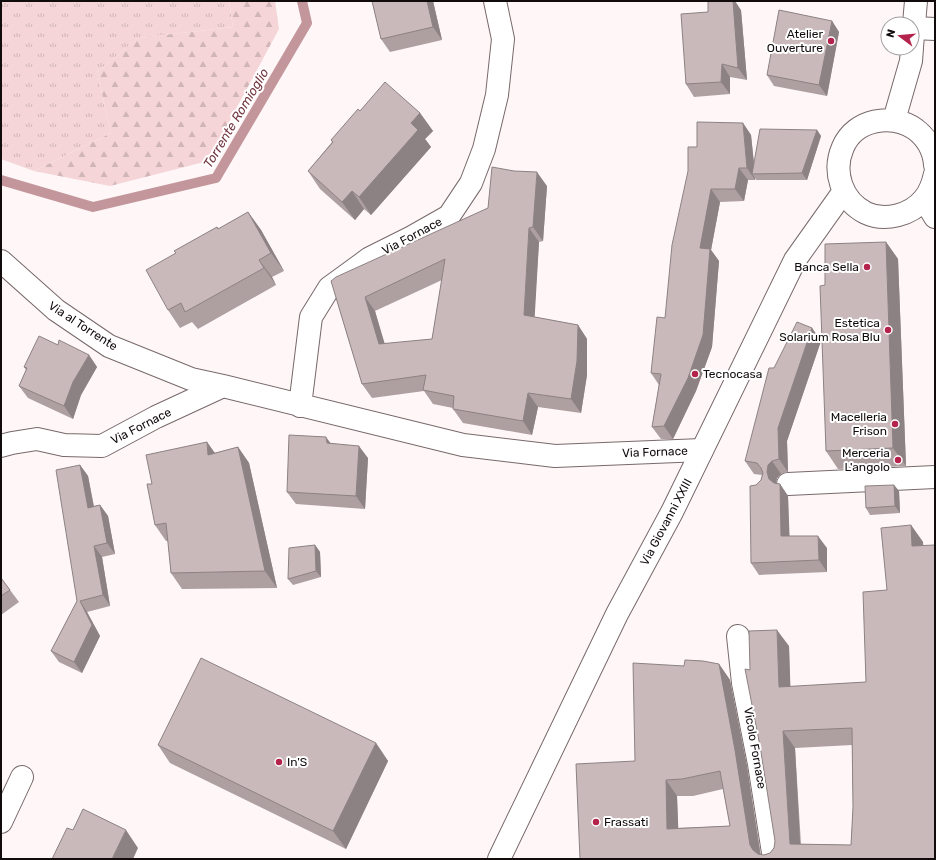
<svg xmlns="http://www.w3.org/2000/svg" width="936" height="860" font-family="Rubik,sans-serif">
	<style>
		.grass { fill: url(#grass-tufts) }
		.forest { fill: url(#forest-firs) }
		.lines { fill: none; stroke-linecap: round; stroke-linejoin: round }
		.stream { stroke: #c3969b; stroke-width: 10 }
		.pedestrian-casing { stroke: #78696b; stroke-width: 24 }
		.minor-casing { stroke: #78696b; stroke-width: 24 }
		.secondary-casing { stroke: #78696b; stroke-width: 24 }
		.pedestrian { stroke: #fff; stroke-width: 22 }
		.minor { stroke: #fff; stroke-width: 22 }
		.secondary { stroke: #fff; stroke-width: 22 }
		.wall { fill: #ae9fa1; fill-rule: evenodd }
		.shaded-wall { fill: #8d8283 }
		.building { fill: #cab9bb; stroke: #8d8283; fill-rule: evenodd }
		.poi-dot { fill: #b4234c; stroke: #fff; stroke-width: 1.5 }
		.labels { text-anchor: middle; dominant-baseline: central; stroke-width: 4; stroke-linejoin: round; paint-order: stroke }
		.poi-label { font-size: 12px; fill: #110b0c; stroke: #fff; text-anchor: end }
		.street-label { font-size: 12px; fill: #110b0c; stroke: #fff }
		.water-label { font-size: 13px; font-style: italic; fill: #743741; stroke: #fff }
	</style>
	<defs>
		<pattern id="grass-tufts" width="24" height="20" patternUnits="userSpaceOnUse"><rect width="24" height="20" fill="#f5d5d8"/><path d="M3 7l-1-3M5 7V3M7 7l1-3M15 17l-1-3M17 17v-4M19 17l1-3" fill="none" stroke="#d1b6b8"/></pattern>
		<pattern id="forest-firs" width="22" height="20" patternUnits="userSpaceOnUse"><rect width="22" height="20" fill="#f5d5d8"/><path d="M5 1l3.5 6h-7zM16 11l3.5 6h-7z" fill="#d1b6b8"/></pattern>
	</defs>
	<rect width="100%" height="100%" fill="#fef6f7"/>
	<path class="grass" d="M1,1H229L233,27L138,38L97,72L111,133L34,171L1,159Z"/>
	<path class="forest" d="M229,1H275L279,29L208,161L110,186L34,171L111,133L97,72L138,38L233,27Z"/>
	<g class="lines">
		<path class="stream" d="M1,180L93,207L216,178L307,23L302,1"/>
		<defs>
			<path id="pedestrian" d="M788,484L935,477"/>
			<path id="minor" d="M914,28L935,29
				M1,261L56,310L109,346L191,379L223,386
				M300,406L311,317L329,288L370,258L412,237L449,216L471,183L484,149L497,95L503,39L495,1
				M1,446L12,443L37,439L64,445L102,446L156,417L223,386L463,445L555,456L702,450
				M738,636L743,683L759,764L774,859
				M1,822L22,777"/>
			<path id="secondary" d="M912,47L916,1
				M894,120L911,61L912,48
				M935,165C934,151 927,138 915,129C892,113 855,119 843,147C832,172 842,201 866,213C885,222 911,215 924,199C930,192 933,183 935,174
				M924,199L935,217
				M499,859L617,614L672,512L795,260L844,191"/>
		</defs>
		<use href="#pedestrian" class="pedestrian-casing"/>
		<use href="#minor" class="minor-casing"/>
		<use href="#secondary" class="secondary-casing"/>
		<use href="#pedestrian" class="pedestrian"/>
		<use href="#minor" class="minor"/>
		<use href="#secondary" class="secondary"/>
	</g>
	<path class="wall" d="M372,1H433L442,40L390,52L381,39Z
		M741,10L747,80L730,77V94L694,97L686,84L708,12Z
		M832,21L839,32L827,96L774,86L767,75Z
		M360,111L420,113L433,131L425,139L431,147L371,215L364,209L355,220L320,189L308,171L332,142L331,140Z
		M743,123L751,135L754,163L817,130L821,136L807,180H756L755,178V180H748L744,201L720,202L711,250L719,261L712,347L696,391L673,439H661L652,427L659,385L651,373L665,318L697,147Z
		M547,186L543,241L539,242L534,317L578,325L587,339V375L581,413L538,407L532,435L463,423L453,409V408L433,404L424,391L372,398L362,384L331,281ZM442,280L432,339L384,344L375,311Z
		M248,212L261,230L284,271L272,277L276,285L198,329L192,322L180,328L168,310L176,253L217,227L219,229Z
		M886,242L898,259L906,466L838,469L826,451L825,285Z
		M812,328L821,341L787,441L788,472L781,474L777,478L776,483L780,484L788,496L789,536L827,548V572L759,575L751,563L756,485L761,480L762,475L754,474L745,461L774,368Z
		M58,345L89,355L97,367L81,395L73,419L28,398L19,386L26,370L24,367Z
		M207,442L215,453L238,447L249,463L277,588L182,589L171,573L168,541H166L155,525L152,484Z
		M331,443L368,458L365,509L296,504L287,492Z
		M80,465L88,476L94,506L100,505L108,516L115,554L102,557L110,606L87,612L100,636L82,673L59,662L51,651L77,601Z
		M894,485L899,491L900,513L870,515L866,508Z
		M911,525L923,542L935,859H580L635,761L684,666L719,664L730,680L747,766L761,855H764L770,853L774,848L775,841L750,670L789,646L790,687L866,682L887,590ZM852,745L853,807L851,845L801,844L795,748ZM723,789L730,826L678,828L677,796H693Z
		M315,545L320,552L321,577L293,585L288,579Z
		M1,578L19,602L1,615Z
		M376,743L388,761L346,849L170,763L158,745Z"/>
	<path class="shaded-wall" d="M427,1H433L442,40L433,27Z
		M733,1H735L741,10L747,80L738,68Z
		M832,21L839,32L827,96L819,85Z
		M722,64L730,77V94L721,82Z
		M420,113L433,131L425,139L431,147L371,215L359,197L411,123Z
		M743,123L751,135L755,174H752L755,178V180L747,168Z
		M817,130L821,136L807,180L802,173Z
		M739,168L748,180L744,201L735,189Z
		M537,172L547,186L543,241L533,227Z
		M711,189L720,202L711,250L719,261L712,347L696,391L673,439L664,426Z
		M352,191L364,209L355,220L342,202Z
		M248,212L261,230L284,271L271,253Z
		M529,228L539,242L534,329L524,315Z
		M886,242L898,259L906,466L893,448Z
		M259,260L272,277L276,285L264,268Z
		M365,297L375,311L389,358L379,344Z
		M578,325L587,339V375L581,413L571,399Z
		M812,328L821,341L787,441L788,472L779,459L778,428Z
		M89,355L97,367L81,395L73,419L64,406L73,382Z
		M528,393L538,407L532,435L523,421Z
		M326,437L335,449L327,443Z
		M207,442L218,458L208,455Z
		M359,446L368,458L365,509L356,496Z
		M238,447L249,463L277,588L265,571Z
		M772,461L781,474L777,478L776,484L769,479L767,472L768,465Z
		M80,465L88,476L96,519L88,508Z
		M780,484L788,496L790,548L781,536Z
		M894,485L899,491L900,513L895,506Z
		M100,505L108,516L115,554L107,543Z
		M911,525L923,542L924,562L912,546Z
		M818,536L827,548V572L819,560Z
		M315,545L320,552L321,577L316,571Z
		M94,546L102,557L110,606L103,595Z
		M80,601L87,612L100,636L82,673L74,662Z
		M777,630L789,646L791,703L779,687Z
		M719,664L730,680L747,766L761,859L753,850L750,845Z
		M783,731L795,748L801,859L790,844Z
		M376,743L388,761L346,849L333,831Z
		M666,780L677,796L679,845L667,829Z
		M126,830L138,848L133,859H112Z"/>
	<path class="building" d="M372,1H427L433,27L381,39Z
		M708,1H733L738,68L722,64L721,82L686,84L681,14L708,12Z
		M779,10L832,21L819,85L767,75Z
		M385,82L420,113L411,123L418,130L359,197L352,191L342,202L308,171L333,142L331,140L358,109L360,111Z
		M697,122L743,123L747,168H739L735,189H711L700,248L710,249L703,335L688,378L664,426L652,427L661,374L651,373L657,317L665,318L672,245L688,171V147H697Z
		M760,129L817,130L802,173L752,174Z
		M492,167L514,171L537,172L533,227L529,228L524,315L578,325L577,361L571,399L528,393L523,421L453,409L454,396L423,390L426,375L362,384L331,281L336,277L488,208ZM445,259L432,339L379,344L365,297Z
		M248,212L271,253L259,260L264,268L185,312L181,303L168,310L146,270L176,253L174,251L217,227L218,229Z
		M886,242L893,448L826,451L820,286L825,285V244Z
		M797,322L812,328L778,428L779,459L772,461L768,465L767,472L769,479L774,483L780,484L781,536H818L819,560L751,563L750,486L756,485L761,480L763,473L761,468L757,463L745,461L769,368H774Z
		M39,336L58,345L59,340L89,355L73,382L64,406L19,386L27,368L24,367Z
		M289,435L326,437L327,443L359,446L356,496L287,492Z
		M207,442L208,455L238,447L265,571L171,573L166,523L155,525L147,484H152L146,455Z
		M80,465L88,508L100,505L107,543L94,546L103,595L80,601L92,625L74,662L51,651L77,601L56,470Z
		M894,485L895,506L866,508L865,486Z
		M911,525L912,546L935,545V859H580L576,764L635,761L633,663L684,666L685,660L703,661L719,664L735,750L750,845L753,850L758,854L764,855L770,853L774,848L775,841L760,746L745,669L750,670L749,631L777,630L779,687L866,682L863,592L887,590L881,528ZM852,728L853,807L851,845L790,844L783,731ZM720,771L730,826L667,829L666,780L682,779Z
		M315,545L316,571L288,579L289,548Z
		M1,578L10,590L1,596Z
		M201,658L376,743L333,831L158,745Z
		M83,809L126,830L112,859H52L67,828L73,830Z"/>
	<g class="poi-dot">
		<circle cx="831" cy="41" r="4"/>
		<circle cx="867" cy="267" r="4"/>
		<circle cx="888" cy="330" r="4"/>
		<circle cx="695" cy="374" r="4"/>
		<circle cx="895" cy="424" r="4"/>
		<circle cx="898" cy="460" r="4"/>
		<circle cx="279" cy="762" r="4"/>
		<circle cx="596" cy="822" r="4"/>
	</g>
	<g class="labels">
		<g class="poi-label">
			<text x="823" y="34">Atelier<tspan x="823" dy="14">Ouverture</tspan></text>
			<text x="859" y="267">Banca Sella</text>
			<text x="880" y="323">Estetica<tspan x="880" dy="14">Solarium Rosa Blu</tspan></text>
			<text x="703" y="374" text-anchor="start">Tecnocasa</text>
			<text x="887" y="417">Macelleria<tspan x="887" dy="14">Frison</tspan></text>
			<text x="890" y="453">Merceria<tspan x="890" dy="14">L'angolo</tspan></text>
			<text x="287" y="762" text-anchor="start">In'S</text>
			<text x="604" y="822" text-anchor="start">Frassati</text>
		</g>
		<g class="street-label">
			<text transform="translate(412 236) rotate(-28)">Via Fornace</text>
			<text transform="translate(83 326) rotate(33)">Via al Torrente</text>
			<text transform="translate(141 426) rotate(-27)">Via Fornace</text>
			<text transform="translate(655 452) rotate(-2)">Via Fornace</text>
			<text transform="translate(666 522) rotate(-62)">Via Giovanni XXIII</text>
			<text transform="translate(755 748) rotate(80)">Vicolo Fornace</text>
		</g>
		<g class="water-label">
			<text transform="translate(236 118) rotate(-59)">Torrente Romioglio</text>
		</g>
	</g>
	<rect width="936" height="860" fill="none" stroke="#110b0c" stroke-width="4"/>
	<g transform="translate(900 36) rotate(286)"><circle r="19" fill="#ffffff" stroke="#a09d9e"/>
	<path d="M0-3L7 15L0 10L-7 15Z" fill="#b4234c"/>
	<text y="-6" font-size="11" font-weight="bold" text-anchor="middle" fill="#110b0c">N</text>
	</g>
</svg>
